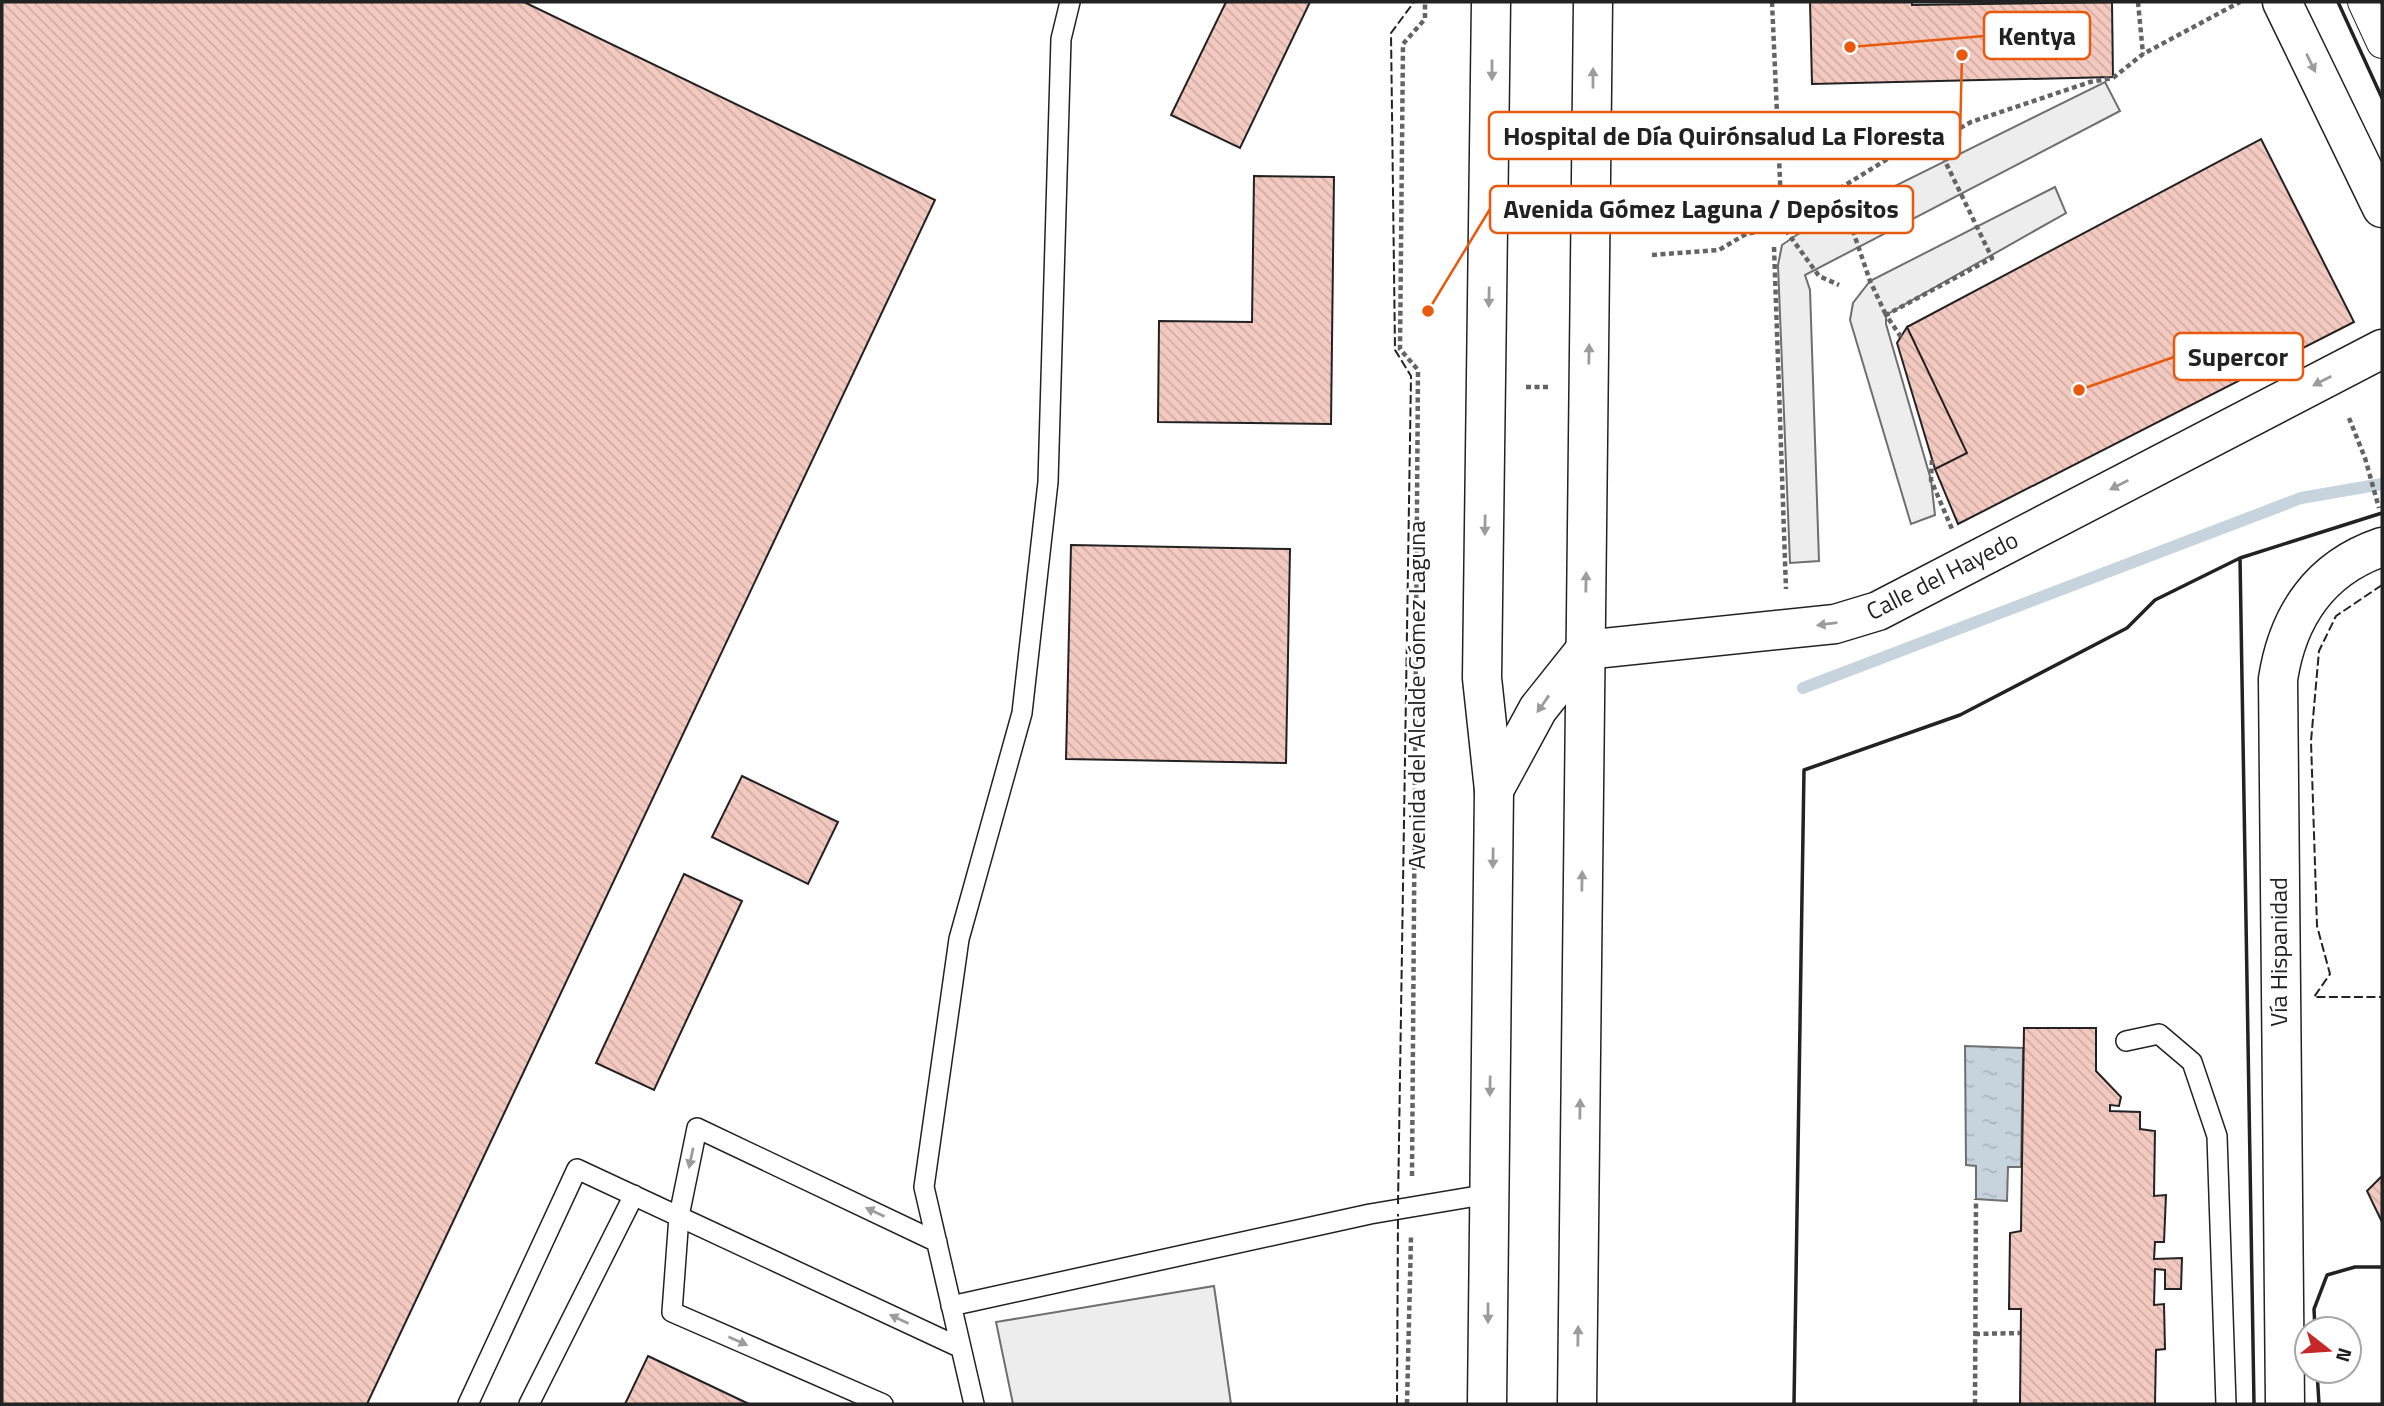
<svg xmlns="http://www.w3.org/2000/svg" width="2384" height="1406" font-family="'Titillium Web',sans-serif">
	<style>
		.parking { fill: #ededed; stroke: #6f6f6f; stroke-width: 2 }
		.water { fill: url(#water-ripples); stroke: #6f6f6f; stroke-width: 2 }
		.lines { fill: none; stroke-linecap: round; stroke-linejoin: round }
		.stream { stroke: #c7d3dd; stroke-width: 12 }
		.building { fill: url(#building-back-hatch); stroke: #222; stroke-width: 2 }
		.service-casing { stroke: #222; stroke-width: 22 }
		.pedestrian-casing { stroke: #222; stroke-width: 32 }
		.minor-casing { stroke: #222; stroke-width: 41 }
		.primary-casing { stroke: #222; stroke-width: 41 }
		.path { stroke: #646464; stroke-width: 4.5; stroke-dasharray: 5 3.5; stroke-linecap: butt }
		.service { stroke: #fff; stroke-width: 19 }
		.pedestrian { stroke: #fff; stroke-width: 30 }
		.minor { stroke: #fff; stroke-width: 38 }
		.primary { stroke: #fff; stroke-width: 38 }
		.fence { stroke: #222; stroke-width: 2; stroke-dasharray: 9 3.5; stroke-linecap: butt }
		.wall { stroke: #222; stroke-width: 3.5 }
		.oneway { fill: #9c9c9c }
		.labels { text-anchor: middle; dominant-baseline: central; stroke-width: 5; stroke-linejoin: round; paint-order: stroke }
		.street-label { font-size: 24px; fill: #222; stroke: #fff }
		.leader { fill: none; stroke: #e8590c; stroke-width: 2.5 }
		.callout-dot { fill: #e8590c; stroke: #fff; stroke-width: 2.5 }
		.callout { fill: #fff; stroke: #e8590c; stroke-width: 2.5 }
		.callout-label { font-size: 26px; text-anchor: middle; font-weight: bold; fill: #222 }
	</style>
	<defs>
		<pattern id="water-ripples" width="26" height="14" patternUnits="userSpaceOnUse" patternTransform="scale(1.75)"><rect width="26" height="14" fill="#c7d3dd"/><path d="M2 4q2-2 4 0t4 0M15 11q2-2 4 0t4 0" fill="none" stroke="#abb5bd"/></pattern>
		<pattern id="building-back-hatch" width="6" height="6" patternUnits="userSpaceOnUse" patternTransform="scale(1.75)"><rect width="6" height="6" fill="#f3c9c0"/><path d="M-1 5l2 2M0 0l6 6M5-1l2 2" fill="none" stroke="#d0aca5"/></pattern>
	</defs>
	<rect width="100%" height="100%" fill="#fff"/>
	<path class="parking" d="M2105,82L2120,111L1805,275L1810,290L1819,561L1790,563L1778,265L1782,245L1798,234Z
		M2055,187L2066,213L1886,315V324L1931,480L1935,515L1911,524L1850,320L1853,303L1870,281Z
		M1214,1286L1231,1404H1013L996,1322Z"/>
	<path class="water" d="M1965,1046L2023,1048L2021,1167H2008L2007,1201L1976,1199V1166L1966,1165Z"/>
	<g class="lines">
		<path class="stream" d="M1803,688L2301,498L2382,484"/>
	</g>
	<path class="building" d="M2,2H524L935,200L367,1404H2Z
		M1226,2H1310L1240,148L1171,115Z
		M1810,2H1912V5L2112,2L2113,77L1812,84Z
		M2261,139L2354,322L1958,524L1935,469L1967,453L1907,327Z
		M1254,176L1334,177L1331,424L1158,422L1159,321L1252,322Z
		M1907,327L1967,453L1935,469L1897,343Z
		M1071,545L1290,549L1286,763L1066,759Z
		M742,776L838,822L808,884L712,837Z
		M684,874L742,901L654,1090L596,1063Z
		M2024,1028H2096V1071L2121,1097L2119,1106L2110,1105V1111L2140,1112V1129L2155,1131L2154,1196L2166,1195L2164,1242H2155L2154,1259L2182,1258L2181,1289H2165V1270L2155,1269L2154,1305L2164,1304L2165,1349L2156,1350L2155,1404H2020L2021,1309H2009L2010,1233L2021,1231Z
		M2382,1176V1222L2367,1191Z
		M648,1356L749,1404H625Z"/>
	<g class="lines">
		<defs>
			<path id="service" d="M2126,1041L2159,1034L2192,1062L2217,1136L2226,1404
				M951,1306L1370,1214L1489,1194
				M468,1404L577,1169L961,1348
				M529,1404L634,1195
				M883,1404L672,1312L679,1216L697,1128L937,1242
				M974,1404L924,1187L959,939L1022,713L1048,482L1061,39L1070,2"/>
			<path id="pedestrian" d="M2363,2L2382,43"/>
			<path id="minor" d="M2282,2L2382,208
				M1494,790L1538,709L1585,650L1835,624L1878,611L2382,349
				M2285,1404L2278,679C2288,615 2320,568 2382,547"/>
			<path id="primary" d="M1487,1404L1494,790L1482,678L1491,2
				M1577,1404L1593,2"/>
		</defs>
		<use href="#service" class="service-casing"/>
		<use href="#pedestrian" class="pedestrian-casing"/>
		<use href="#minor" class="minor-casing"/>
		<use href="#primary" class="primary-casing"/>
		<path class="path" d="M1772,2L1782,225L1819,276L1839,285
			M2138,2L2143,54
			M1839,190L1870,281L1886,315
			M1774,247L1786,589
			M1652,255L1719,250L1746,234L1774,229L1907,147L1944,137L1971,122L2090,82L2113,78L2143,54L2240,2
			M1901,337L1886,315L1992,258L1945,161L1944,137
			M1526,387H1549
			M2349,418L2365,458L2379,508
			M1932,460L1931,480L1952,529
			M1412,1176L1418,370L1400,349L1403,44L1425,19V2
			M1975,1334L2020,1333
			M1407,1404L1411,1237
			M1975,1404L1976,1199"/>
		<use href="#service" class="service"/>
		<use href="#pedestrian" class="pedestrian"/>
		<use href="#minor" class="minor"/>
		<use href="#primary" class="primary"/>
		<path class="fence" d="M2382,585L2336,616L2319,651L2311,741L2317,926L2330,974L2314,997H2382
			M1398,1204L1411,376L1395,350L1391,33L1414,2
			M1397,1404L1398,1214"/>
		<path class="wall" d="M2338,2L2382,98
			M2240,558L2254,1404
			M2315,1329L2314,1309L2327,1275L2355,1267H2382
			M2317,1371L2319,1404
			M1794,1404L1804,770L1960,715L2127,628L2155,600L2240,558L2382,513"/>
	</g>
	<defs><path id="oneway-solid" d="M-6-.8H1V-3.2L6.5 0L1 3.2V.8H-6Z" transform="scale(1.75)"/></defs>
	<g class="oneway">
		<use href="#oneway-solid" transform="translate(2311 63) rotate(64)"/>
		<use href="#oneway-solid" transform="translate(1492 70) rotate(90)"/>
		<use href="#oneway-solid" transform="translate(1593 78) rotate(-90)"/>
		<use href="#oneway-solid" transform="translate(1489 297) rotate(91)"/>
		<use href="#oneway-solid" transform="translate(1589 354) rotate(-89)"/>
		<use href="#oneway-solid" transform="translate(2322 381) rotate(153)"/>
		<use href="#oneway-solid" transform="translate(2119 485) rotate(153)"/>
		<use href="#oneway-solid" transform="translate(1485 525) rotate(91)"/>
		<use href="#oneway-solid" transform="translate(1586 582) rotate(-89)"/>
		<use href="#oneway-solid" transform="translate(1827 624) rotate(173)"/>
		<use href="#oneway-solid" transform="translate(1543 704) rotate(125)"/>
		<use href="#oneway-solid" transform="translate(1493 858) rotate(91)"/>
		<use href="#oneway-solid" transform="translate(1582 881) rotate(-89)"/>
		<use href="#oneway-solid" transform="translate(1490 1086) rotate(91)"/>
		<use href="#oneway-solid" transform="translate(1580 1109) rotate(-89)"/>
		<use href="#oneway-solid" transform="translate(691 1158) rotate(102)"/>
		<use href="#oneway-solid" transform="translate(875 1212) rotate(-155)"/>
		<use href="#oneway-solid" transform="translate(1488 1313) rotate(90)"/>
		<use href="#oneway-solid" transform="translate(899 1319) rotate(-155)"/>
		<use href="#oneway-solid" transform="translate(1578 1336) rotate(-89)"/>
		<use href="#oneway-solid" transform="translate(738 1341) rotate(24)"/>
	</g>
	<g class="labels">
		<g class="street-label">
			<text transform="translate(1942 575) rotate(-27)">Calle del Hayedo</text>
			<text transform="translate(1416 695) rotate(-90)">Avenida del Alcalde Gómez Laguna</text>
			<text transform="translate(2278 952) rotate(-90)">Vía Hispanidad</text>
		</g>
	</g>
	<path class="leader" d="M1850 47L1984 36M1962 55L1960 136M1428 311L1490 209M2079 390L2174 357"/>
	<g class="callout-dot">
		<circle cx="1850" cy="47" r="7"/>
		<circle cx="1962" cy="55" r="7"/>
		<circle cx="1428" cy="311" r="7"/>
		<circle cx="2079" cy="390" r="7"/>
	</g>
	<g class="callout">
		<rect x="1984" y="12" width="106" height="47" rx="7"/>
		<rect x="1489" y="112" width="471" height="47" rx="7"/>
		<rect x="1490" y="186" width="423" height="47" rx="7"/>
		<rect x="2174" y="333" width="129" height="47" rx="7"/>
	</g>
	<g class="callout-label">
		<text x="2037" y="45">Kentya</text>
		<text x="1724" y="145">Hospital de Día Quirónsalud La Floresta</text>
		<text x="1701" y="218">Avenida Gómez Laguna / Depósitos</text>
		<text x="2238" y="366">Supercor</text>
	</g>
	<rect width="2384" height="1406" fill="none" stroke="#222222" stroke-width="7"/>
	<g transform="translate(2328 1350) rotate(107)"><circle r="33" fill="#ffffff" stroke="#a7a7a7" stroke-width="2"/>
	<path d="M0-5L12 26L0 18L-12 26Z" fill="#c62828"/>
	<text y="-10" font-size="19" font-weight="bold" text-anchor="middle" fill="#222222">N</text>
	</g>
</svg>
